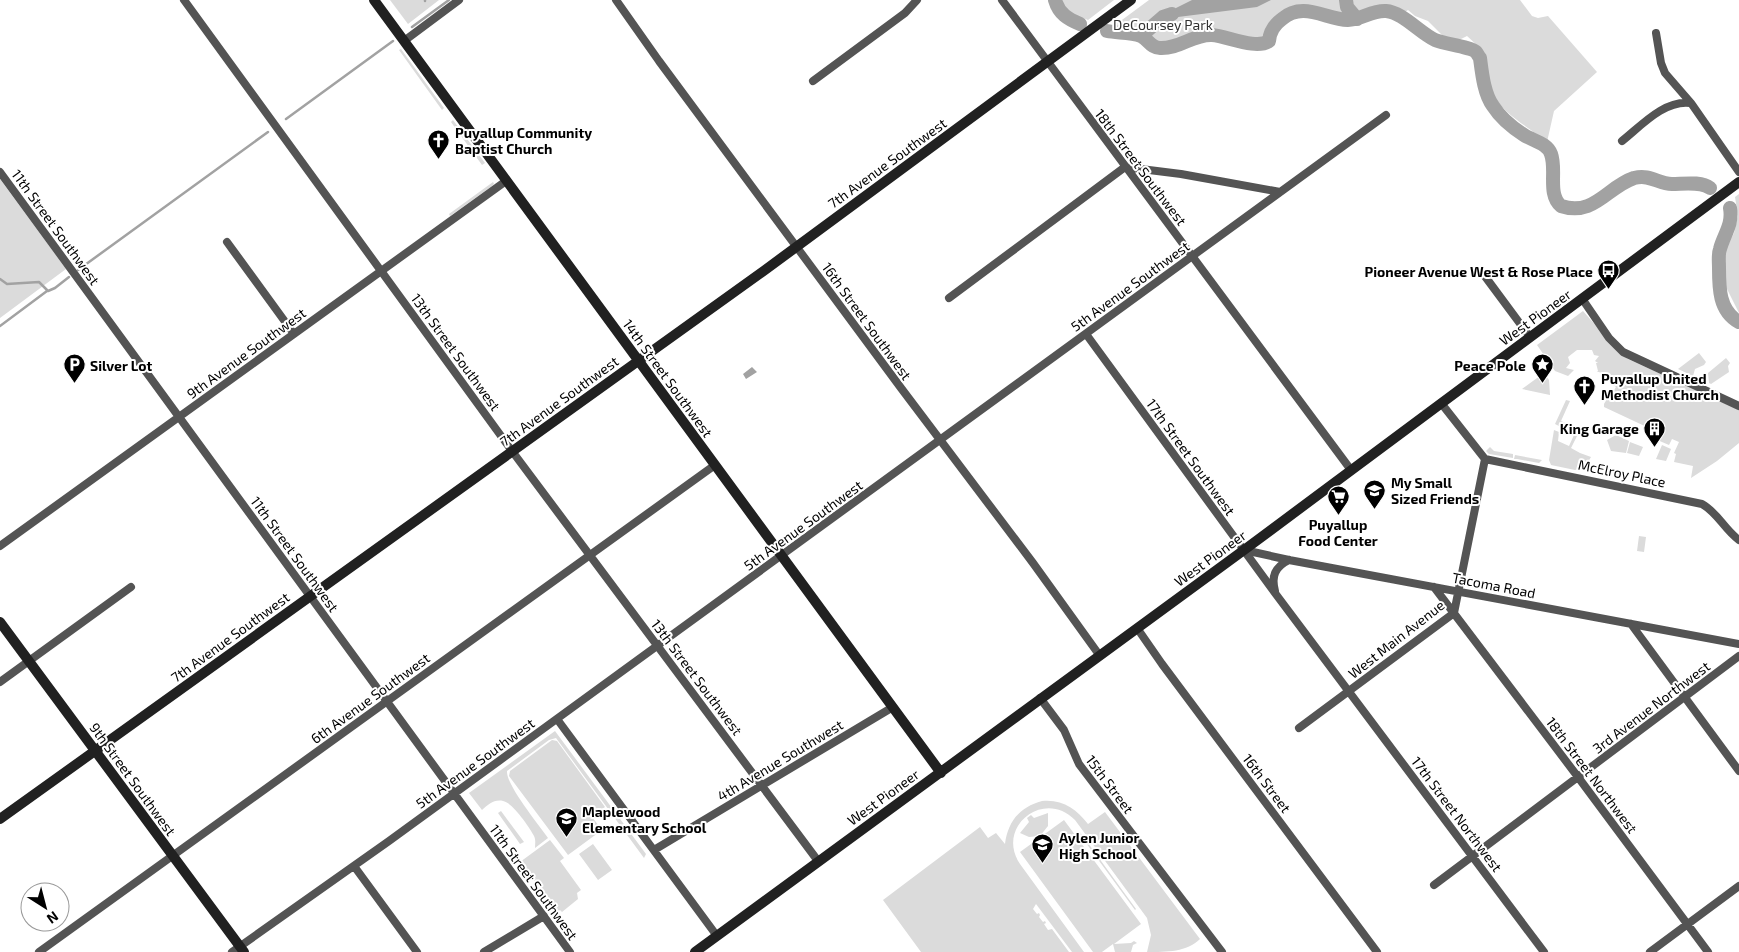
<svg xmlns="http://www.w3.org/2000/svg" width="1739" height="952" font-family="'Exo 2',sans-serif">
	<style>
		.green { fill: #dbdbdb }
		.water { fill: #a2a2a2 }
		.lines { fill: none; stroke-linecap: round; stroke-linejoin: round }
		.stream { stroke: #a2a2a2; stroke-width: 2.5 }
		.river { stroke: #a2a2a2; stroke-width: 14 }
		.street { stroke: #545454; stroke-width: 8 }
		.secondary { stroke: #212121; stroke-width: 10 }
		.labels { text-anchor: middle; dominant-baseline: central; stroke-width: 4; stroke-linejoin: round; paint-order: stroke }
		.park-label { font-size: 14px; fill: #323232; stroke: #fff }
		.poi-label { font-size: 14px; font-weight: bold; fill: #000; stroke: #fff; text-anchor: start }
		.street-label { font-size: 14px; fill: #000; stroke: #fff }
	</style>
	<rect width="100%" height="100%" fill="#fff"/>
	<path class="green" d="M390,0H439L408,24Z
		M1059,0H1114L1088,20C1076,15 1064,14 1059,0Z
		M1149,0H1520L1532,16L1538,18L1548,16L1597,72L1554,111L1547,142C1529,127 1502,114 1492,92C1482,67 1491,56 1467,36L1457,41L1444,37L1428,21L1415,16L1408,10L1399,16C1377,5 1370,19 1350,20C1327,21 1304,0 1282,18C1274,25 1270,31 1269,41C1256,49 1228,36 1212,35C1194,34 1179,49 1160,48C1151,48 1149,40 1141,36C1131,32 1118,33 1107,31Z
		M401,49L444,108L442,110L399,50Z
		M453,120L485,163L482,165L451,122Z
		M0,179L66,269L0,318Z
		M493,182L494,184L492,186L450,216L449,214Z
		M1739,194V313L1722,279L1726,249L1734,233L1736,225L1738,216L1735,197Z
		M1583,311L1620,353L1628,359L1739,410V443L1717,461L1691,478L1693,466L1674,462L1676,454L1674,453L1679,442L1672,439L1669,445L1648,436L1651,429L1604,407V404L1612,389L1614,390L1616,387L1613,385L1615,380L1599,372H1597L1598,371L1596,363H1598L1595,361L1599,356L1594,355L1592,350H1577L1568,357L1570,363L1566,368L1574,370L1568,376L1555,371L1537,345Z
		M1699,353L1706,362L1704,365L1695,369L1693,376L1678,369Z
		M1726,358L1730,363L1728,366L1729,372L1711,384L1709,383L1708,373Z
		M1544,373L1549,380L1550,395L1522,389Z
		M1566,400L1570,401L1561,421L1570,425L1567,430L1555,424Z
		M1554,430L1559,432L1558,441L1569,446L1574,435L1577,436L1571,448L1580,453L1591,457L1585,467L1575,470L1551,465L1549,460Z
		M1616,435L1629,441L1626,453L1611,451L1607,440Z
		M1630,442L1643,447L1639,456L1627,453Z
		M1662,445L1671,449L1666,461L1656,459Z
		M1490,447L1494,451L1513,454V458L1489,454L1486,451Z
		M1515,455L1542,460L1539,463L1517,459H1514Z
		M1639,536L1646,537L1644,552L1637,551Z
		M555,731L646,854L644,858L556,738L549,740L507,771C506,785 539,825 548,838L535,848C535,844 536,840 534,836C530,828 512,802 503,801C494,799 488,805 482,810L469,793Z
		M552,740L557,741L605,807L592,817L602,830L568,855L509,776L510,771Z
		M1042,801C1063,799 1076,809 1088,824L1105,812L1200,939C1187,952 1167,952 1147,952L1151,935L1147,918L1075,820C1044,788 995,827 1020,864L1084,952H1072L1036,904L1033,909L1037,914L1039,913L1040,915L1039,917L1043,922L1045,921L1046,923L1044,924L1048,930L1052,929L1069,952H921L883,900L980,827L988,838L996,833L1005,844C1008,821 1020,807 1042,801Z
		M501,811L524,842L520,844L498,813Z
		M1048,813V826L1040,836L1029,837L1020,833L1029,822L1027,818L1031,815L1034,818Z
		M1064,820L1141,924L1114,944L1131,943L1134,941L1137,943L1133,945L1131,952H1115L1113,944L1102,952H1093L1020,852Z
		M1078,832H1080L1136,909L1135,910Z
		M550,840L564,858L560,861L581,890L566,901L577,893L578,899L562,912L560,910L557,912L520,862Z
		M593,844L612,870L598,880L579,854Z"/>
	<path class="water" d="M1192,0H1271L1257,7L1178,17L1172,14L1176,8Z
		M752,367L757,372L746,379L743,374Z"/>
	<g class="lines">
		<path class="stream" d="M425,1V0
			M412,27L449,0
			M286,119L393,41
			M78,270L268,132
			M0,279L7,284L39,282L48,291L55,288L69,277
			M0,326L47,291"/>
		<path class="river" d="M1055,0C1059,14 1068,19 1080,24
			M1346,0L1347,7L1357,19
			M1107,31C1117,33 1131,32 1141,36C1149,40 1151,48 1160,48C1179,49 1194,34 1212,35C1227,36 1256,50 1269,41C1270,31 1274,25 1282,19C1303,1 1325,19 1348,20C1361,20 1372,10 1386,11C1402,12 1420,33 1435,40C1445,44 1471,47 1476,52C1477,53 1479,57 1480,58C1482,73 1484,94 1493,106C1500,117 1513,128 1524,135C1533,141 1547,143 1551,154C1557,170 1547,194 1561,206C1594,217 1607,187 1634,178C1651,174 1658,184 1672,184C1683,184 1701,181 1710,188
			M1141,36L1163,17L1172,14
			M1730,208C1733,225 1724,234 1720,249C1718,254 1719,262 1719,268C1719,288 1719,311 1739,322"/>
		<path class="street" d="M184,0L512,451L818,861
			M616,0L659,61L901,388L1033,563L1100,656
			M1002,0L1351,470
			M1656,33L1661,63L1665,73L1691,103L1739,172
			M404,41L459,0
			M813,81L905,13L917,0
			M1622,141C1641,126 1664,100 1690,103
			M0,172L570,952
			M227,242L294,334
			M1484,275L1530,337
			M949,298L1125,167L1181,174L1280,192
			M1583,300L1609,338L1623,352L1739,406
			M1086,334L1275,593L1544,952
			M1441,403L1485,459
			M1485,459L1702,504C1718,513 1724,529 1739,540
			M0,546L506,181
			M1244,550L1289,560L1739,644
			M1434,587L1578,777L1708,952
			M1275,591C1271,576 1275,567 1289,560
			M1631,624L1739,771
			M1137,628L1162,664L1377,952
			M0,682L131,587
			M1040,698L1064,730L1079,764L1222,952
			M557,719L717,936
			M1299,728L1454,613L1485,459
			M654,850L893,707
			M354,866L417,952
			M1434,885L1739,656
			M39,952L715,465
			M232,952L389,841L1386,115
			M484,952L544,916
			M1650,952L1739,886"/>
		<path class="secondary" d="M374,0L941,773
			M0,622L244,952
			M0,819L765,270L1131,0
			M695,952L1244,550L1739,182"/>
	</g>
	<defs>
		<symbol id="church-pin" viewBox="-11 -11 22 30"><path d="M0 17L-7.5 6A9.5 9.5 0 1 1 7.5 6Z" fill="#000" stroke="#fff"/><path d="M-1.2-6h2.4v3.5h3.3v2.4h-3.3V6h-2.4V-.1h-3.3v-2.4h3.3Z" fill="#fff"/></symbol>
		<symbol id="bus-pin" viewBox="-11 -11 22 30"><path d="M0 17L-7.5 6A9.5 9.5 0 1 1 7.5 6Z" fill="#000" stroke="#fff"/><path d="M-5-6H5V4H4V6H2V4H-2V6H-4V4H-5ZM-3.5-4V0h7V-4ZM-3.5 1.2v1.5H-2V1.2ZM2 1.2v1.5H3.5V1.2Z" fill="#fff"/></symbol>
		<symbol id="parking-pin" viewBox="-11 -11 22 30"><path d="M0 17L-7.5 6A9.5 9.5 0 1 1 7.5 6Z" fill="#000" stroke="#fff"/><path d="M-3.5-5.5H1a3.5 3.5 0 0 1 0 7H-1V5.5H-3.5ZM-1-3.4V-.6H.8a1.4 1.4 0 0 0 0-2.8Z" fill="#fff"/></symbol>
		<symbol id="sight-pin" viewBox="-11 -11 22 30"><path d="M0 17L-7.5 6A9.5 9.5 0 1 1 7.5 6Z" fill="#000" stroke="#fff"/><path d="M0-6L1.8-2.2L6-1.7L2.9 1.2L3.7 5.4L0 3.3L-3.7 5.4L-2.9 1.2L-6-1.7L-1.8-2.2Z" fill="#fff"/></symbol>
		<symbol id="building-pin" viewBox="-11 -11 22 30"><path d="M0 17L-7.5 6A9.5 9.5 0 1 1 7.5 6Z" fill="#000" stroke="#fff"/><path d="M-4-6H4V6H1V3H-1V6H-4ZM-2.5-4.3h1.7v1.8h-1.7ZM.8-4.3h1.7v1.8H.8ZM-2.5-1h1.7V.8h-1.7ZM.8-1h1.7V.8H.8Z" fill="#fff"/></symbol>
		<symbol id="school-pin" viewBox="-11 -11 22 30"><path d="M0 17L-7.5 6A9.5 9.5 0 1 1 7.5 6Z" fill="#000" stroke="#fff"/><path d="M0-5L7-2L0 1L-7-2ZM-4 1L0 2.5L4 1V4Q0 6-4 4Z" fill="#fff"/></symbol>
		<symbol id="supermarket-pin" viewBox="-11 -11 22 30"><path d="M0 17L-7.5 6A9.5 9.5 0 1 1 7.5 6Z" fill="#000" stroke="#fff"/><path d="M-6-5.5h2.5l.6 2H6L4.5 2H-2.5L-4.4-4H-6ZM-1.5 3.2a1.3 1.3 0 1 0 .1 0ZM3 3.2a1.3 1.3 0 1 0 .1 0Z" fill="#fff"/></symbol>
	</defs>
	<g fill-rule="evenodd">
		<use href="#church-pin" x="426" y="128" width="25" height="34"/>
		<use href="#bus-pin" x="1596" y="258" width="25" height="34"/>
		<use href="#parking-pin" x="62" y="352" width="25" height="34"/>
		<use href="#sight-pin" x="1530" y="352" width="25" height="34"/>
		<use href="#church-pin" x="1572" y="374" width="25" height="34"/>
		<use href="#building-pin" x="1642" y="416" width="25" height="34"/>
		<use href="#school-pin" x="1362" y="478" width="25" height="34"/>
		<use href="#supermarket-pin" x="1326" y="484" width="25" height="34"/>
		<use href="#school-pin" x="554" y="806" width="25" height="34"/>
		<use href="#school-pin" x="1030" y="832" width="25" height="34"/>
	</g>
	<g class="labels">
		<g class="park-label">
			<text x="1163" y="24">DeCoursey Park</text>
		</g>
		<g class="poi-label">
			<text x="455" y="132">Puyallup Community<tspan x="455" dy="16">Baptist Church</tspan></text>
			<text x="1593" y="271" text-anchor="end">Pioneer Avenue West &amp; Rose Place</text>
			<text x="90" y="365">Silver Lot</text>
			<text x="1526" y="365" text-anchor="end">Peace Pole</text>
			<text x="1601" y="378">Puyallup United<tspan x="1601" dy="16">Methodist Church</tspan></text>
			<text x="1639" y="428" text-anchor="end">King Garage</text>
			<text x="1391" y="482">My Small<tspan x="1391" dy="16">Sized Friends</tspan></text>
			<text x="1338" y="524" text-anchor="middle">Puyallup<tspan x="1338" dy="16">Food Center</tspan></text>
			<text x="582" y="811">Maplewood<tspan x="582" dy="16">Elementary School</tspan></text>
			<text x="1059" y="837">Aylen Junior<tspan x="1059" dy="16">High School</tspan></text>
		</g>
		<g class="street-label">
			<text transform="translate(887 163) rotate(-36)">7th Avenue Southwest</text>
			<text transform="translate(1141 167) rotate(53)">18th Street Southwest</text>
			<text transform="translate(56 227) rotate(54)">11th Street Southwest</text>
			<text transform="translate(1130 286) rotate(-36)">5th Avenue Southwest</text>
			<text transform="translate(1535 317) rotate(-36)">West Pioneer</text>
			<text transform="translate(867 321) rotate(54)">16th Street Southwest</text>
			<text transform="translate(456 352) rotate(54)">13th Street Southwest</text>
			<text transform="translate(246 353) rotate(-36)">9th Avenue Southwest</text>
			<text transform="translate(668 378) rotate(54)">14th Street Southwest</text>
			<text transform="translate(559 401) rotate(-36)">7th Avenue Southwest</text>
			<text transform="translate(1191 457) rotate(54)">17th Street Southwest</text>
			<text transform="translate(1622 473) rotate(12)">McElroy Place</text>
			<text transform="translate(803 525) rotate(-36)">5th Avenue Southwest</text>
			<text transform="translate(295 554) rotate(54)">11th Street Southwest</text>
			<text transform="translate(1210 558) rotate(-36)">West Pioneer</text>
			<text transform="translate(1494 585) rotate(11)">Tacoma Road</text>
			<text transform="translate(230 637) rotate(-36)">7th Avenue Southwest</text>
			<text transform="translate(1396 639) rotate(-38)">West Main Avenue</text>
			<text transform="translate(697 677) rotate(53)">13th Street Southwest</text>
			<text transform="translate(370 698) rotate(-36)">6th Avenue Southwest</text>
			<text transform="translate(1651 707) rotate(-37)">3rd Avenue Northwest</text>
			<text transform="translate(780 760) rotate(-31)">4th Avenue Southwest</text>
			<text transform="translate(475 763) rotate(-36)">5th Avenue Southwest</text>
			<text transform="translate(1592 775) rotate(53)">18th Street Northwest</text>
			<text transform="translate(133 779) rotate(54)">9th Street Southwest</text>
			<text transform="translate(1267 783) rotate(53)">16th Street</text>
			<text transform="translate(1110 784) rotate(53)">15th Street</text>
			<text transform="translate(883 797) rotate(-36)">West Pioneer</text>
			<text transform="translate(1457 814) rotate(53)">17th Street Northwest</text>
			<text transform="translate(534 882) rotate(54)">11th Street Southwest</text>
		</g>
	</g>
	<g transform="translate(45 907) rotate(144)"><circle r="24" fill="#ffffff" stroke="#999999"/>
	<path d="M0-4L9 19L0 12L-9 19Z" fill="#000000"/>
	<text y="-8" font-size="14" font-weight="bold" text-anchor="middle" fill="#000000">N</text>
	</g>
</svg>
